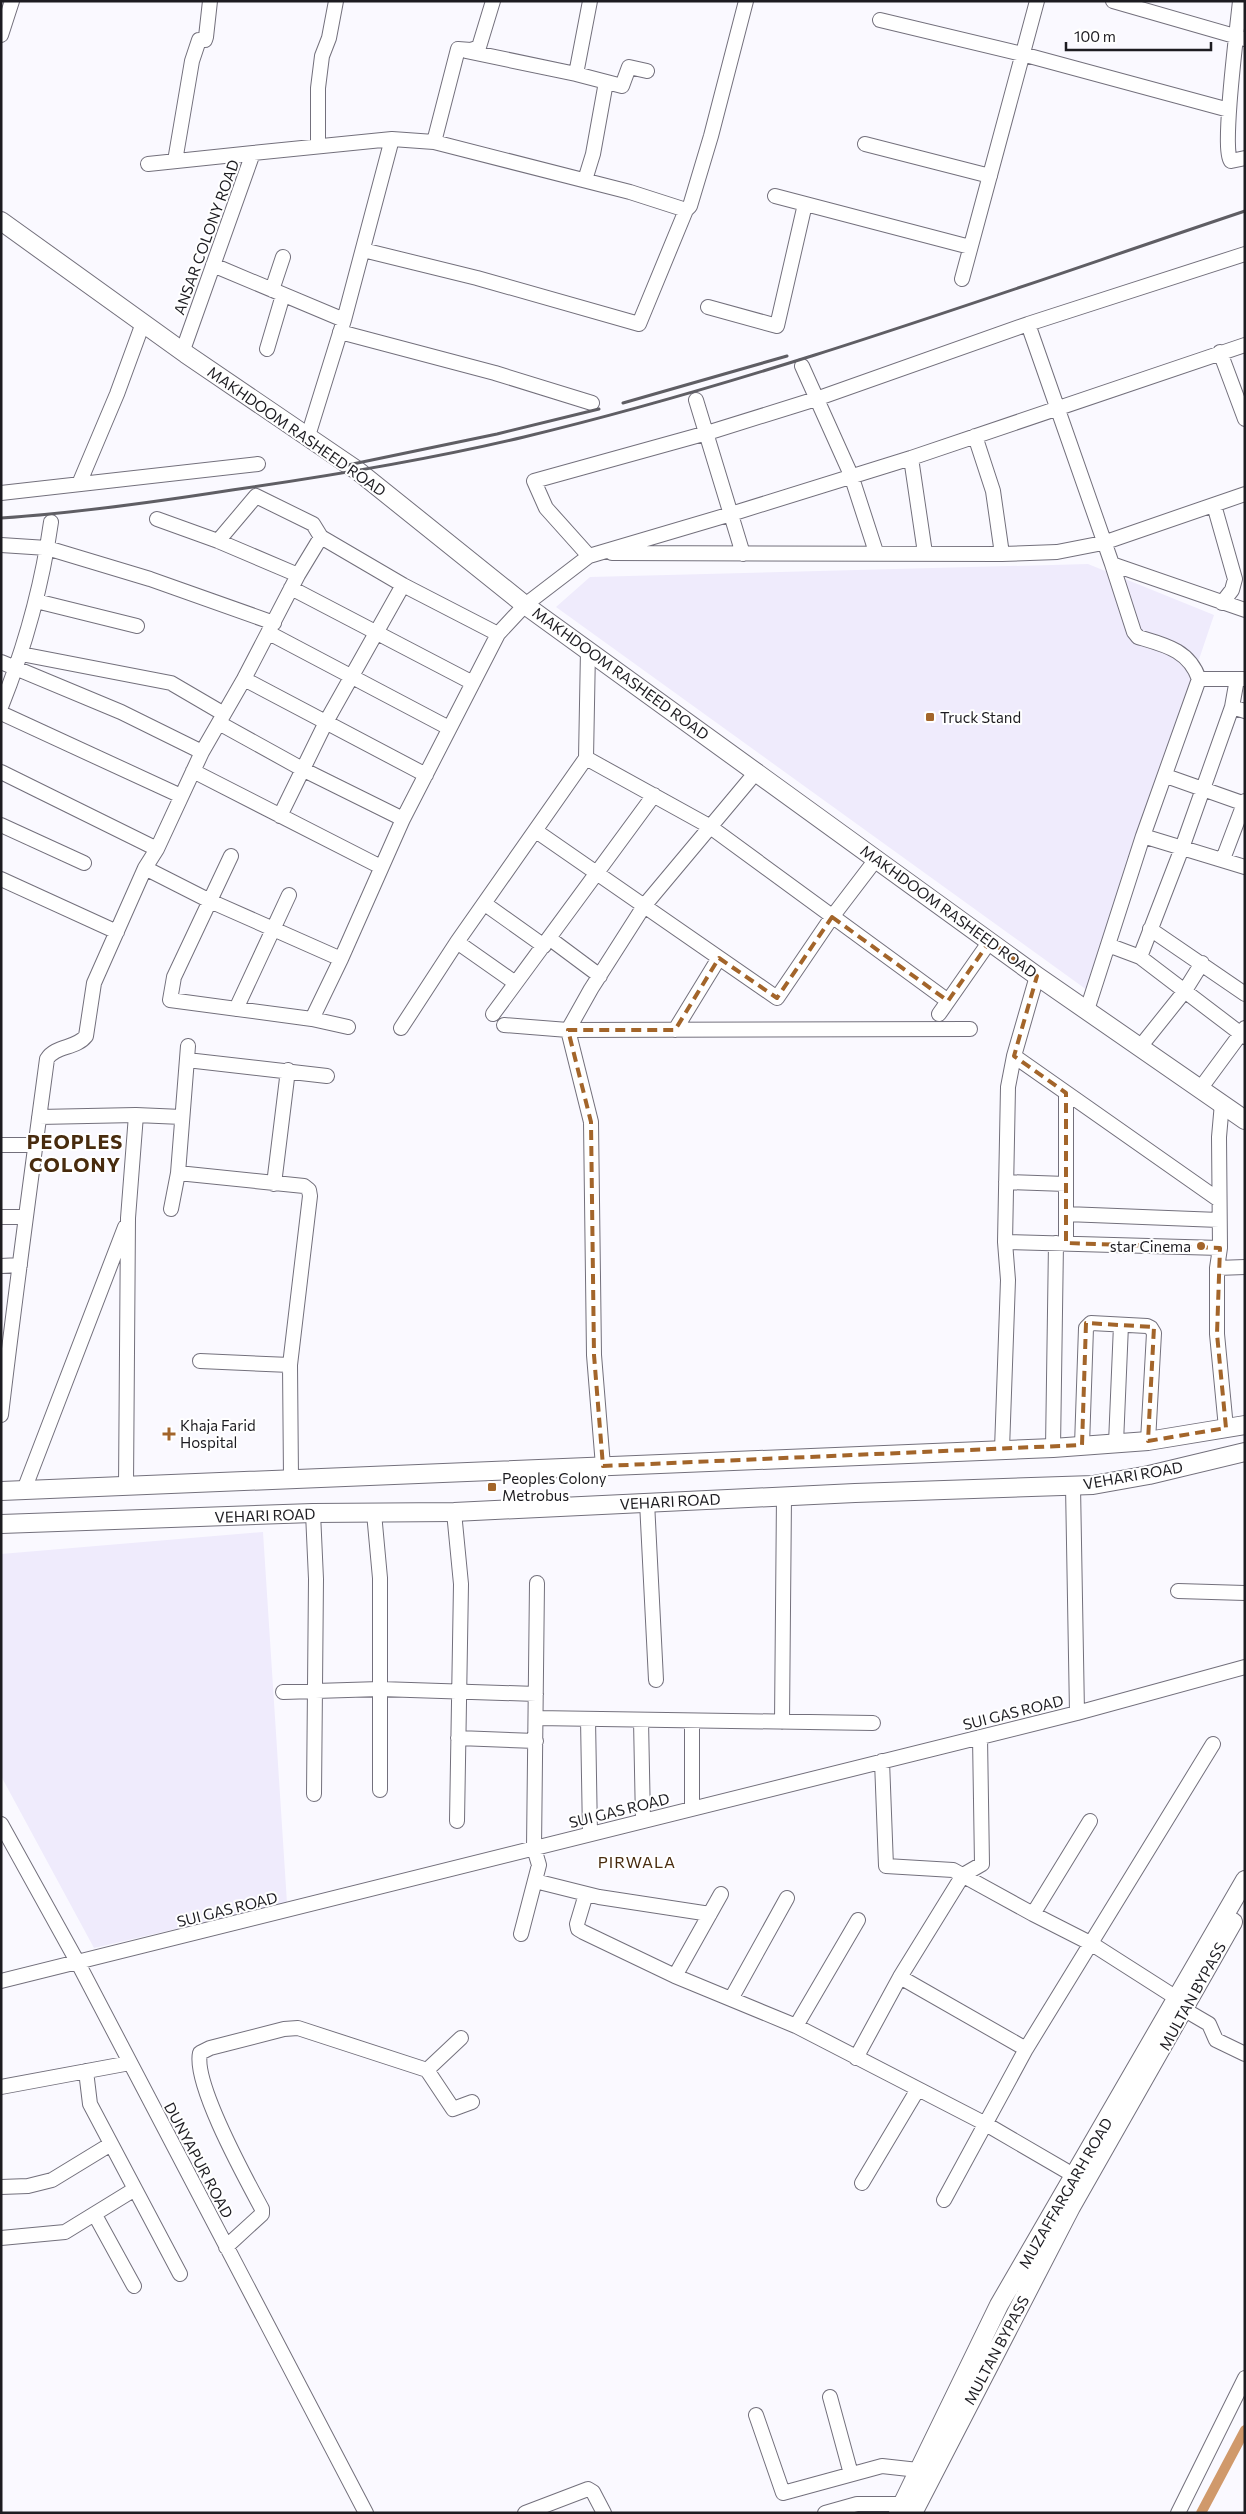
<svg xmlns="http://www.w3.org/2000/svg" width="1246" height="2514" font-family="Commissioner,sans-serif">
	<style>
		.built { fill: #efebfc }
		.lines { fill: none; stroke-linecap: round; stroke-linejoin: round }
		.canal { stroke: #d0996b; stroke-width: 10 }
		.minor-casing { stroke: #73707c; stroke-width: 16 }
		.major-casing { stroke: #73707c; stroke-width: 20 }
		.minor { stroke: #fff; stroke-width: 14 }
		.major { stroke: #fff; stroke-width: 18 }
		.rail { stroke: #5f5e64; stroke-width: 3 }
		.marked { fill: none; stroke: #a3652a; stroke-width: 4; stroke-dasharray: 10 6; stroke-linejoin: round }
		.poi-dot { fill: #a3652a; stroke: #fff; stroke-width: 2 }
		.labels { text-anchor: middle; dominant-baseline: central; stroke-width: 4; stroke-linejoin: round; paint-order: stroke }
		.street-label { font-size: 15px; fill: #1d1c21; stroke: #fff }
		.poi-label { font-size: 15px; fill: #1d1c21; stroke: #fff; text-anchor: start }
		.neighbourhood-label { font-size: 16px; letter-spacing: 1px; fill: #482b0e; stroke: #fff }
		.district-label { font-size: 20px; font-weight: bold; letter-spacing: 1px; fill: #482b0e; stroke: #fff }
	</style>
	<rect width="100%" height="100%" fill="#faf9ff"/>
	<path class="built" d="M1088,564L1214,615L1087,990L556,607L590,577Z
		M263,1532L287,1903L94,1948L1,1776V1554Z"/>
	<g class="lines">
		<path class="canal" d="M1201,2513L1245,2430"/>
		<defs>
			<path id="minor" d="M1113,1L1245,39
				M1240,1C1238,22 1221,153 1231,161L1245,158
				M880,20L1022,54L1229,110
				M1,35L12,1
				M466,51L576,74L590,1
				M576,74L622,86L629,67L647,71
				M434,142L630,192L686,210L690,206L711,136L746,1
				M865,144L990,176
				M318,146V88L322,56L329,38L336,1
				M175,161L192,61L199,40H205L206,37L210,1
				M148,164L253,153
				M585,180L593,154L606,82
				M775,196L970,247
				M363,250L477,278L639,324L686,210
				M213,265L344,320
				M962,279L1037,1
				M272,290L283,257
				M708,307L777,326L805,204
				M1028,324L1112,564L1245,610
				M340,332L495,373L592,403
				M267,349L283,295
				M183,350L253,153L392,139
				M1220,352L1245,419
				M802,366L851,475L876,552
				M696,400L743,554
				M308,436L344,320L392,139L434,142L458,49L471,50L479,47L493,1
				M975,436L993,491L1002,554
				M911,458L925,553
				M79,484L117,394L143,323
				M1,493L258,464
				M1214,505L1235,579L1232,590L1222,603
				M157,519L218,541L298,575
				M218,541L256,496L313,524L321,537L403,585L498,634
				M1,545L47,548L150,579L274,623
				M612,553L1002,554L1057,552L1103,543L1245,494
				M589,556L546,508L534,481L707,433L816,399L1028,324L1245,254
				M291,588L473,683
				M36,601L137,626
				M269,633L449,728
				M21,654L171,683L224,714
				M1,662L121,712L202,752
				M244,679L426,775
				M1199,679H1245
				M1,707C25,647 42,586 51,522
				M1232,707L1245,711
				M1,713L181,796
				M219,723L304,770L403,819
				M586,758L588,650
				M193,771L381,867
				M1,772L157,849
				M1166,776L1245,804
				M280,816L326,722L403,585
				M1,825L84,863
				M536,831L777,998L832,917L877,858
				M1143,836L1245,867
				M231,856L174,977L170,1000L312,1019L348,1027
				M1223,859L1245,801
				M145,868L210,901L341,959
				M1,879L117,932
				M485,904L544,946
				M1150,929L1245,994
				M549,938L600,976
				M457,942L514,982
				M1108,945L1140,957L1245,1037
				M1140,957L1182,848L1232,707L1237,679
				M236,1009L289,895
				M1087,1010L1143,836L1199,679C1189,650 1165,645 1138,637L1134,632L1112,564
				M493,1014L654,795
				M939,1014L990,941
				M312,1019L341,959L403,819L498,634L525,605L589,556L731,514L911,458L1245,345
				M504,1025L568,1030L970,1029
				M401,1028L457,942L586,758L709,826L948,1001
				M675,1030L719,958
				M1140,1047L1184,992L1202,963
				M1014,1056L1219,1200
				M187,1060L327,1076
				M1200,1089L1245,1028
				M1222,1103L1219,1137L1220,1248L1217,1268V1334L1226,1428
				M136,1115L182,1117
				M39,1117L136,1115L128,1218L126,1486
				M1,1145H35
				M178,1173L304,1186L309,1190L310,1196L290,1365L291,1478
				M1006,1182L1066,1184
				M274,1184L288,1070
				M171,1209L178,1173L188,1046
				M1066,1214L1219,1220
				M1,1217H25
				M1005,1242L1220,1248
				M1066,1243V1093
				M1,1266L20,1265
				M1217,1268L1245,1267
				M200,1361L290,1365
				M1,1415C15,1296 31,1178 47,1059C56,1045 76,1049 86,1036L94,983L145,868L157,849L202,752L244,679L298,575L321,537
				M1116,1443L1121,1325
				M1082,1445L1086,1328L1091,1323L1147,1326L1151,1328L1154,1333L1148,1441
				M1053,1448L1056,1243
				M1002,1449L1008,1280L1005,1242L1008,1087L1014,1056L1037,976
				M603,1466L594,1355L591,1122L568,1030L591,989L644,906L757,771
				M1073,1486L1077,1713
				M24,1490L125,1227
				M647,1502L656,1680
				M454,1512L461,1584L457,1821
				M313,1513L316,1579L314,1794
				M374,1513L380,1578V1790
				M1178,1591L1245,1593
				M283,1692L380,1689L536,1694
				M536,1718L873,1723
				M588,1719L590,1834
				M641,1720L643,1821
				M782,1722L784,1496
				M458,1738L536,1741
				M882,1761L886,1866L953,1870L1033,1914L1092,1944L1175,1997
				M692,1808V1721
				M1,1824L78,1963L366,2513
				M535,1881L599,1897L710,1914
				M586,1894L577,1924L578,1929L583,1932L675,1976L796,2026L984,2123L1075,2176
				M1033,1914L1090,1821
				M521,1934L539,1865L534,1848L537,1583
				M675,1976L721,1894
				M900,1977L1026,2049
				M1,1981L1077,1713L1245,1667
				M731,1999L787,1898
				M1185,2010L1209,2024L1216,2040L1245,2054
				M796,2026L858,1920
				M856,2058L900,1977L963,1875L982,1864L980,1737
				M427,2070L461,2038
				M86,2071L90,2104L180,2274
				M1,2087L130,2063
				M862,2183L918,2089
				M1,2187L28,2186L52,2180L111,2144
				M944,2200L1026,2049L1213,1744
				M95,2215L134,2286
				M1,2238L65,2232L135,2189
				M226,2247L262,2214V2209C246,2179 193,2084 200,2053L210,2048L284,2029L298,2028L427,2070L453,2109L472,2102
				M830,2397L851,2474
				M756,2415L783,2493L882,2466L918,2470
				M525,2513L588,2489L593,2492L604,2513
				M825,2513L857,2504H902
				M1178,2513L1245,2378"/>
			<path id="major" d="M1,221L186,354L358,471L525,605L1037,976L1245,1120
				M1,1491L1053,1448L1148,1441L1245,1425
				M1,1524L313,1513L454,1512L855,1493L1093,1485L1149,1475L1245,1452
				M898,2513L999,2305L1245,1880
				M913,2513L1071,2207L1233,1922"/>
		</defs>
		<use href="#minor" class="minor-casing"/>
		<use href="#major" class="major-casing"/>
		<use href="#minor" class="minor"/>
		<use href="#major" class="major"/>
		<path class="rail" d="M623,403L787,356
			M343,466L497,434L599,409
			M1,518C79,513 155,502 232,490C330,476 428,460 524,437C769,378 1006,291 1245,211"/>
	</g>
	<path class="marked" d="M832,917L948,1001L990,941L1037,976L1014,1056L1066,1093V1243L1220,1248L1217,1334L1226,1428L1148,1441L1154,1327L1086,1323L1082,1445L603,1466L594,1355L591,1122L568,1030H675L719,958L777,998Z"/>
	<g class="poi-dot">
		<rect x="925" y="712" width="10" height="10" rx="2.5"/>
		<circle cx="1201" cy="1246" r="5"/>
		<path d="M166.5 1426.5h5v5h5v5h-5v5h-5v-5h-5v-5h5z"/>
		<rect x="487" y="1482" width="10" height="10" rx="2.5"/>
	</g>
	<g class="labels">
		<g class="street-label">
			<text transform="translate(206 237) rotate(-70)">ANSAR COLONY ROAD</text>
			<text transform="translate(297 431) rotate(35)">MAKHDOOM RASHEED ROAD</text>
			<text transform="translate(621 673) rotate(36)">MAKHDOOM RASHEED ROAD</text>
			<text transform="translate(949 911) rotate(36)">MAKHDOOM RASHEED ROAD</text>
			<text transform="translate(1133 1475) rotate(-10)">VEHARI ROAD</text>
			<text transform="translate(670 1501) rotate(-3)">VEHARI ROAD</text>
			<text transform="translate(265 1515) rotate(-2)">VEHARI ROAD</text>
			<text transform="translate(1013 1712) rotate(-14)">SUI GAS ROAD</text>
			<text transform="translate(619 1810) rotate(-14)">SUI GAS ROAD</text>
			<text transform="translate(227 1909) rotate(-14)">SUI GAS ROAD</text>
			<text transform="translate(1192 1996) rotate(-61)">MULTAN BYPASS</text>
			<text transform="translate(199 2160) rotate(62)">DUNYAPUR ROAD</text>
			<text transform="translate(1065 2193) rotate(-60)">MUZAFFARGARH ROAD</text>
			<text transform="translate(996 2350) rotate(-62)">MULTAN BYPASS</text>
		</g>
		<g class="poi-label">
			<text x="940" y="717">Truck Stand</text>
			<text x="1191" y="1246" text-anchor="end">star Cinema</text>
			<text x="180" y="1425">Khaja Farid<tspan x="180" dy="17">Hospital</tspan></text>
			<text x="502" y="1478">Peoples Colony<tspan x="502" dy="17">Metrobus</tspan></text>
		</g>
		<g class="neighbourhood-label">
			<text x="637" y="1861">PIRWALA</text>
		</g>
		<g class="district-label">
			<text x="75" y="1141">PEOPLES<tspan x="75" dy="23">COLONY</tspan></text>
		</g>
	</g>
	<rect width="1246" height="2514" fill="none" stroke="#1d1c21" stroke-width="5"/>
	<path d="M1066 42v8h145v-8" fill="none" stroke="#1d1c21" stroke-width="2.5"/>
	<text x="1074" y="42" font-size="15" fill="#1d1c21" stroke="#ffffff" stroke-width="4" paint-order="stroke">100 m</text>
</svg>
